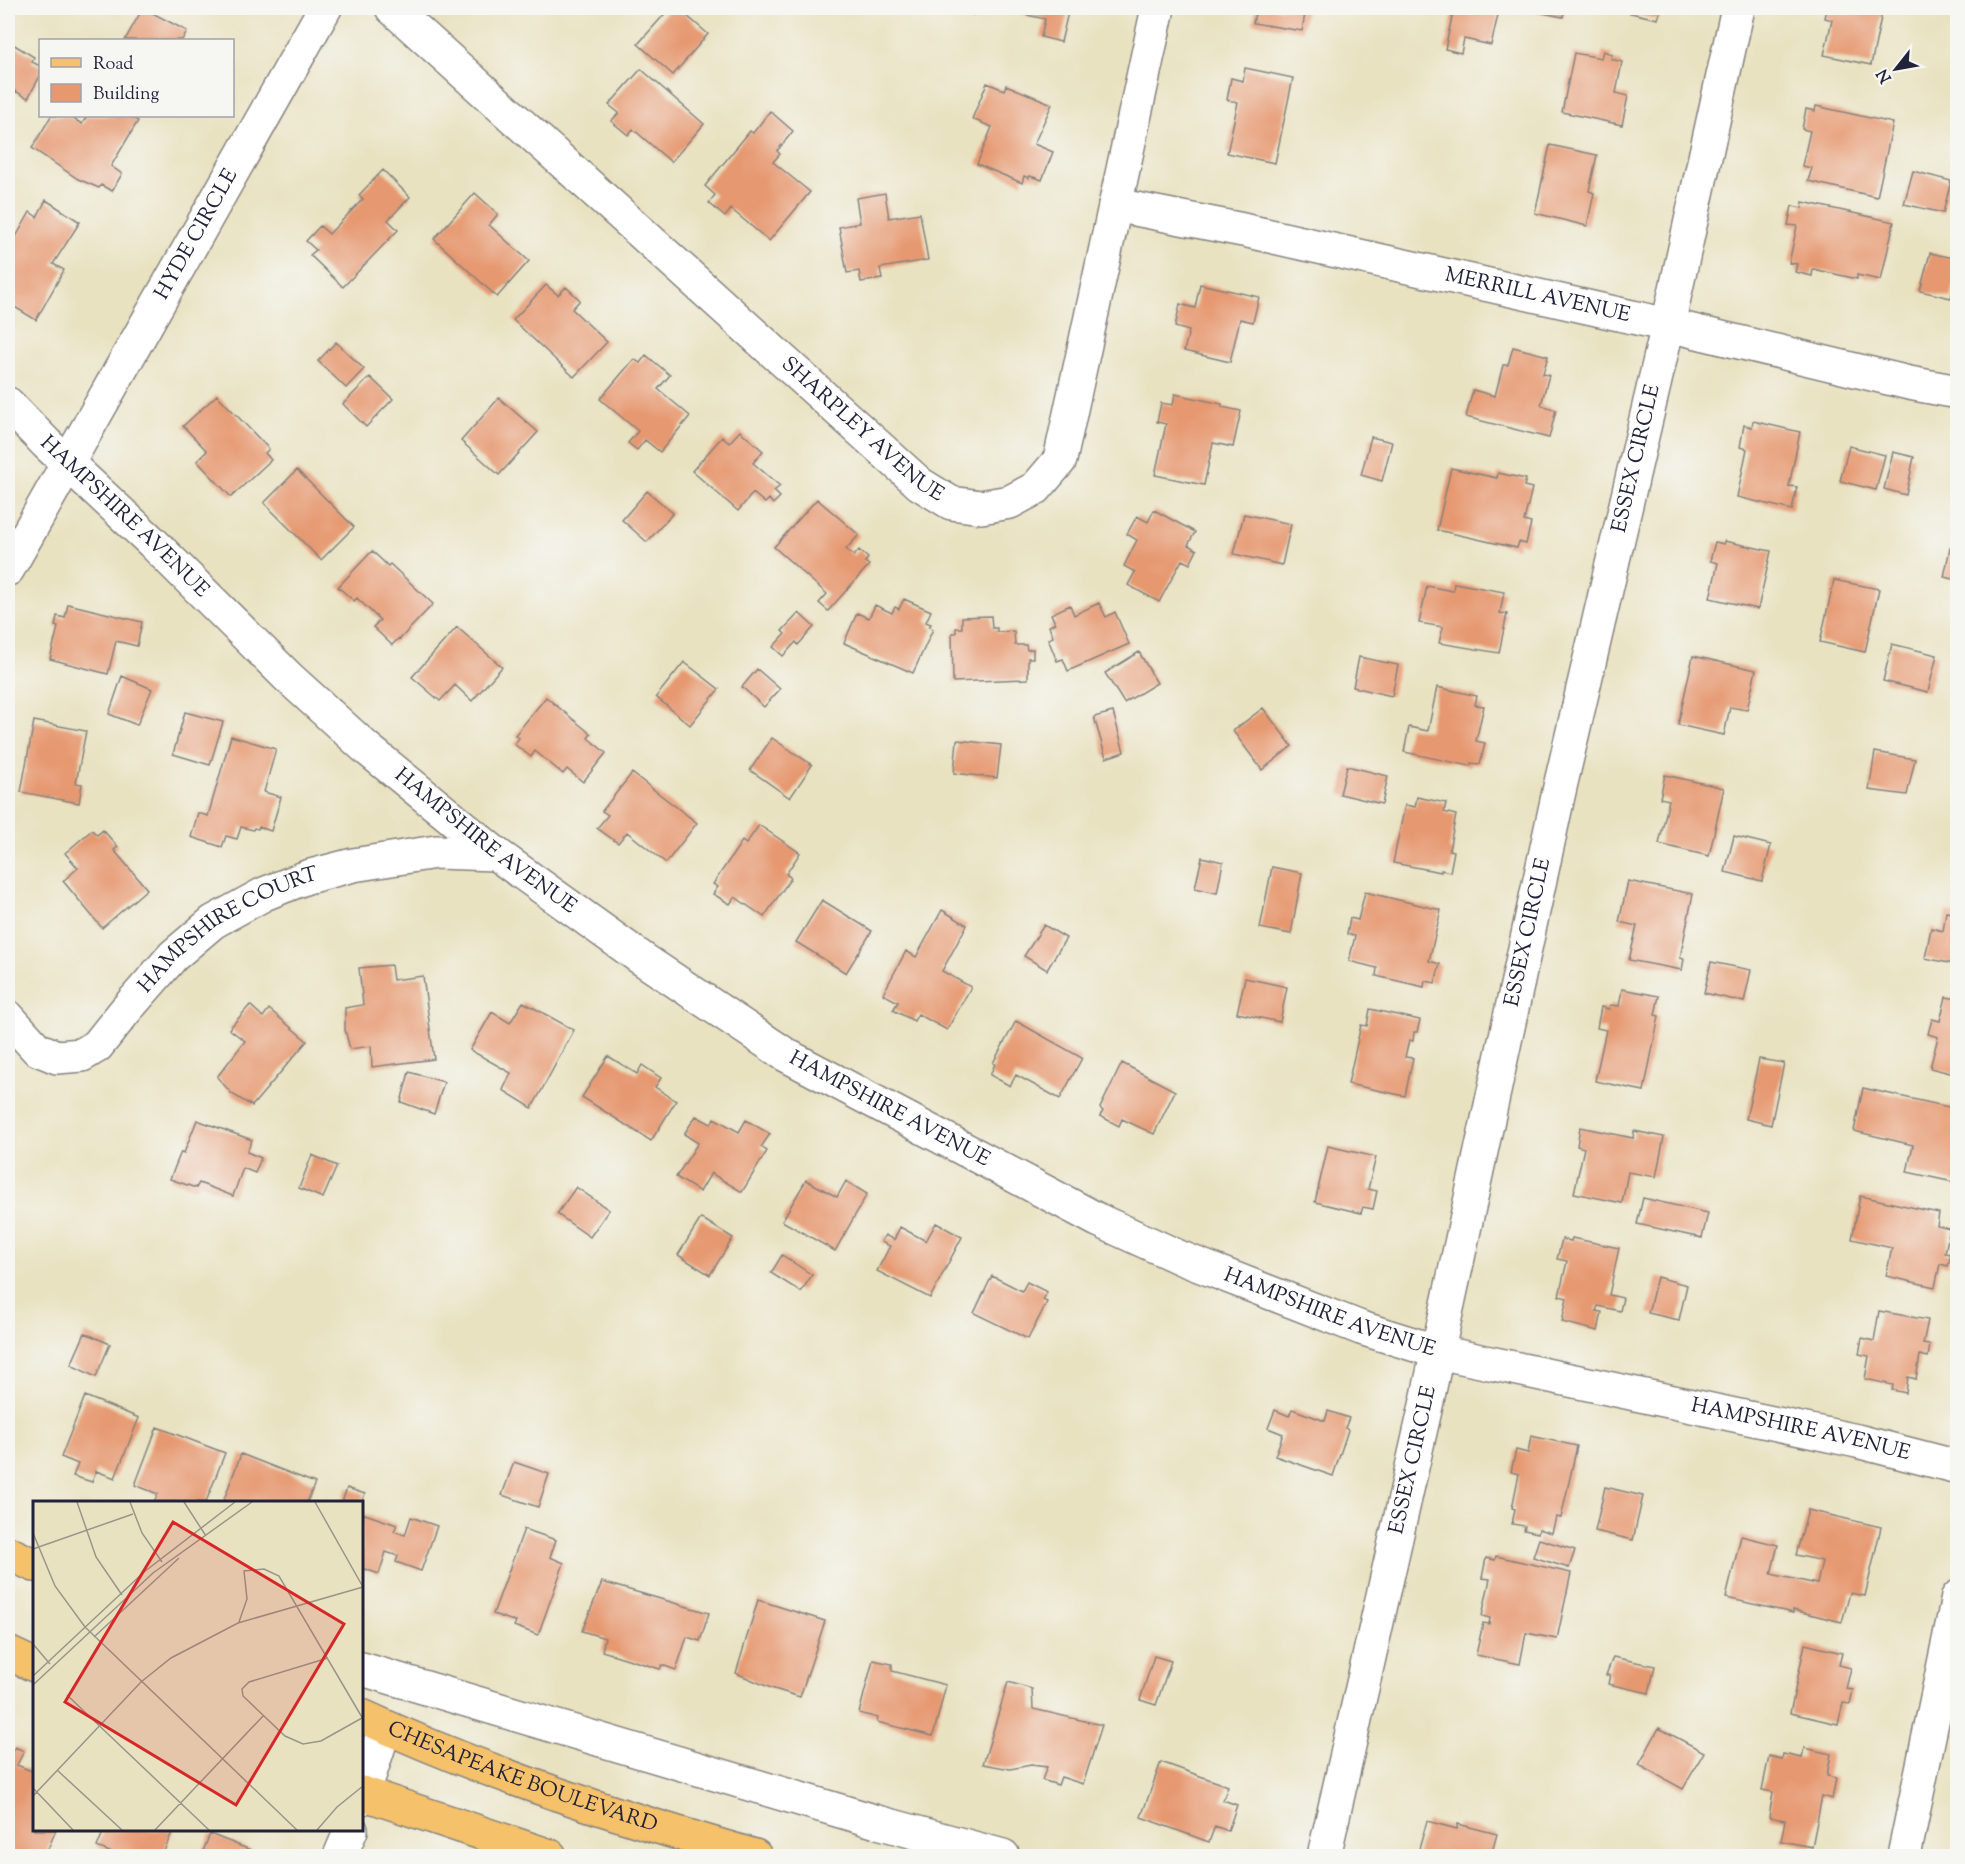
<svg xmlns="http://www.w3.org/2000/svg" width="1965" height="1864" font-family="'Sorts Mill Goudy',serif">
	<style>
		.building { fill: #e6986f }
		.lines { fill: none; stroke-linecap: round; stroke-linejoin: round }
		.minor-casing { stroke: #86827e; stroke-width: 36 }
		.major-casing { stroke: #86827e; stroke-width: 36 }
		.minor { stroke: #fff; stroke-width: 33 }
		.major { stroke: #f5c16b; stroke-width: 33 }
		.labels { text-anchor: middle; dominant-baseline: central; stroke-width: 4.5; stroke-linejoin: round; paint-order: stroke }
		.street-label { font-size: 21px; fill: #22223b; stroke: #f6f6f2 }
		.inset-road { fill: none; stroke: #99958b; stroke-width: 1.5 }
		.view { fill: #d62828; fill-opacity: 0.15; stroke: #d62828; stroke-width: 3 }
		.inset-edge { fill: none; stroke: #22223b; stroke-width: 3 }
	</style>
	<rect width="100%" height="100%" fill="#f6f6f2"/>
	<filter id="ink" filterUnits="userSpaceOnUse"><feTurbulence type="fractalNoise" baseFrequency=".0167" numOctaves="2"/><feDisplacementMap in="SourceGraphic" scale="12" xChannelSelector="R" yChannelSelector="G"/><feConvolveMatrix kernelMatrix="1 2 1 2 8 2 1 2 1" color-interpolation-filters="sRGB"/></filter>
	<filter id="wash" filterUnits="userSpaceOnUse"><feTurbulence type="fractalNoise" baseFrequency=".008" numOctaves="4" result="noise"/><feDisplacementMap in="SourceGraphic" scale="24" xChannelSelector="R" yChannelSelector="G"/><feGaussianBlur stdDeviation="1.35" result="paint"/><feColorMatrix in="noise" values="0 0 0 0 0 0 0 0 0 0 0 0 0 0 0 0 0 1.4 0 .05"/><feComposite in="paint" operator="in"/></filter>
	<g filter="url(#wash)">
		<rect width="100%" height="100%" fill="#e9e2c1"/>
		<g id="blocks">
			<path class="building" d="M143,8L187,31L182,40H125Z
				M670,8H678L708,34L673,75L638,44Z
				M960,8H977L973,15Z
				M1019,8H1069L1061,42L1041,37L1045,19L1018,13Z
				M1256,8H1306L1302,31L1253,23Z
				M1454,8H1468L1498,15L1491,45L1464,39L1461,53L1445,49Z
				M1529,8H1565L1563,17L1528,10Z
				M1608,8H1661L1658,19Z
				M1827,8H1883L1871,65L1824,55L1832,20L1825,18Z
				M8,41L34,57L32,62L40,66V76L28,98L15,91L14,94L8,91Z
				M1603,51L1612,54L1611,59L1622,62L1616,93L1628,96L1622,125L1562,112L1574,53L1601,58Z
				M1245,68L1293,78L1275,163L1227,153L1238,102L1227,100L1231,78L1243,81Z
				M641,69L704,124L671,162L633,129L628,135L611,121L619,113L609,105Z
				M987,83L1004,90L1006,85L1052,104L1034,144L1053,152L1042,180L1030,176L1029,178L1024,176L1022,183L977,164L992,127L972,119Z
				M1816,106L1893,123L1877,197L1808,181L1812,168L1802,166L1810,131L1802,129L1806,109L1815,111Z
				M770,111L793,131L777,151L780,154L773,162L810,192L769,241L731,209L725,217L709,203L715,195L705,186L750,131L753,133Z
				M51,116H69L82,124L87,116H129L138,121L111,166L122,174L112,191L101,185L99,188L78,179L32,148Z
				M1550,145L1597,155L1589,191L1594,193L1587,226L1535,213Z
				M383,170L410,197L388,220L398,230L343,287L310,255L316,250L306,241L320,226L329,234L363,199L359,195Z
				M1913,171L1951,181L1943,213L1904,204Z
				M475,193L498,214L489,225L529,261L497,297L434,239Z
				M885,193L889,218L920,213L928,260L880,268L882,279L861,282L859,271L847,273L839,227L860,223L856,198Z
				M46,200L80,222L53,264L64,270L36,320L8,303V251L30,212L37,217Z
				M1803,202L1894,222L1881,280L1857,275V279L1813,269L1812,276L1795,272L1797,264L1789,263L1797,226L1788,225L1792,206L1802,208Z
				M1930,253L1958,259V271L1951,298L1920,291Z
				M1200,284L1259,297L1253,322L1240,319L1230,362L1184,351L1189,331L1175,327L1180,304L1195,308Z
				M546,285L558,295L566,287L580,300L572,309L607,342L574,377L513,320Z
				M336,342L364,369L346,388L318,361Z
				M1513,347L1548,356L1543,374L1549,375L1541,405L1556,410L1549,438L1466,417L1473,390L1495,396L1503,365H1508Z
				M646,355L670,375L658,389L690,416L660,452L645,440L637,450L628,443L638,431L600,399L634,359L640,363Z
				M370,377L393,399L366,427L343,404Z
				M1175,394L1222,404V407L1241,411L1233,447L1213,443L1204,485L1155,475L1166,424L1157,422L1161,403L1173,405Z
				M217,395L269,449L265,453L271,460L231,497L197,461L207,451L183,426Z
				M499,398L538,432L499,475L461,441Z
				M1753,421L1800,432L1789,486L1797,487L1792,510L1737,497L1747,449L1740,447L1744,425L1752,427Z
				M740,431L763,451L753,463L780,486L774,491L780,497L773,504L769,499L765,503L753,493L738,511L692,471L722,437L729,443Z
				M1371,437L1392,442L1382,481L1361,475Z
				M1849,446L1885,455L1876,490L1840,481Z
				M1893,452L1914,457L1906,495L1884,489Z
				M1451,468L1497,478L1498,473L1526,479L1524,486L1532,488L1524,521L1531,523L1526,544L1519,542L1517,548L1437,530Z
				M297,470L354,527L321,560L264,503Z
				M647,491L673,513L647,542L622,520Z
				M817,499L859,535L846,549L854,556L859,550L868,558L865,562L869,565L828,611L819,603L827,594L774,547Z
				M1154,510L1195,532L1188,545L1197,550L1190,564L1182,560L1159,602L1128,585L1135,572L1124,566L1137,540L1127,534L1137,516L1148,522Z
				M1244,514L1291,524L1282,565L1234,554Z
				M1724,541L1771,551L1758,609L1710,598L1718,563L1710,561L1715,542L1724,544Z
				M1950,548L1958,549V580L1944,577Z
				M372,551L388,566L390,564L433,604L400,639L399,638L392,645L373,627L380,620L357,598L354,601L338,587Z
				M1834,580L1879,589L1865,652L1820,642Z
				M1454,583L1504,592L1500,613L1507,614L1499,653L1439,643L1443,627L1419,623L1427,586L1453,591Z
				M904,599L931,611L926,622L931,624L929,627L933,629L913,673L844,643L857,613L869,618L875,605L892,613L895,607L899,609Z
				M1099,603L1106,617L1115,612L1129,644L1068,671L1063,659L1057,661L1048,639L1053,637L1049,626L1055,623L1051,614L1070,605L1074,615Z
				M68,604L142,622L137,646L116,641L108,674L50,659L58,627L55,626L57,616L65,618Z
				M799,613L814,627L798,645L796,642L783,656L773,647L785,634L782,631Z
				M991,616L992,628H997V632L1014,631L1015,645H1026L1027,650L1033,649V658H1028V679L953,682L952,633H956V628H962V617Z
				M457,627L502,667L472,701L455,685L440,701L412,677Z
				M1892,644L1937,655L1928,692L1883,681Z
				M1139,652L1157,683L1124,703L1105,673Z
				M1693,656L1756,670L1747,710L1730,707L1724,735L1678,725Z
				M1359,657L1398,665L1392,696L1353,687Z
				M684,662L719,689L690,725L656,697Z
				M757,669L780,689L764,707L742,687Z
				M122,676L152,689L137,725L109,714Z
				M1437,687L1477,696L1475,705L1484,706L1476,741L1485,743L1480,764L1471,763L1470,766L1404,752L1409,727L1428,731Z
				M546,697L591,734L588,738L606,753L583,782L567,769L563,774L535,751L531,757L514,744L519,738L515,735Z
				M1263,708L1292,746L1262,770L1233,731Z
				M185,712L223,722L210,765L173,754Z
				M1113,712L1124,752L1106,758L1094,717Z
				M34,721L86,731L76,783L82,784L79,803L21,792Z
				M231,736L276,749L264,792L281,797L271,831L259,827L258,829L254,828L253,830L241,827L237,839L226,836L222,847L191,837L198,813L208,816Z
				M772,738L812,765L790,798L750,770Z
				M957,740L1001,745L997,778L954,773Z
				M1875,752L1915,759L1907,795L1869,790Z
				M1347,766L1388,776L1382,804L1340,794Z
				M632,773L697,823L666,863L627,832L618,843L597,828L608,815L602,811Z
				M1665,775L1724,788L1709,856L1659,844L1669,800L1660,798Z
				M1417,797L1446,803L1444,812L1456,815L1449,850L1454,851L1450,872L1441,870V872L1393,863L1405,805L1415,807Z
				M759,825L800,853L786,874L791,878L764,917L735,897L730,904L713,894L718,887L713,884L742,841L746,844Z
				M92,830L97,835L103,830L118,847L114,850L147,889L102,928L63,881L78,868L65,853Z
				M1734,836L1771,845L1762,881L1725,872Z
				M1202,857L1223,862L1217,893L1195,888Z
				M1272,867L1302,873L1291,934L1260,928Z
				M1628,881L1693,894L1680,958L1684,959L1682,970L1629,960L1637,926L1619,922Z
				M1365,892L1441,910L1429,961L1440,964L1435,983L1425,981L1424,987L1376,976L1377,968L1349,961L1355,936L1347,934L1350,918L1358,920Z
				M822,900L872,931L846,973L796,942Z
				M942,910L967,925L942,971L971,987L947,1030L918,1014L914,1021L893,1010L898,1002L883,994L906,951L916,957Z
				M1946,912L1958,914V965L1925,958L1931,928L1943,931Z
				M1044,925L1066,938L1047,970L1024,956Z
				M1711,962L1751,970L1744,1002L1704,993Z
				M391,965L393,980L423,976L434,1059L372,1067L371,1046L350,1049L345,1030V1008L363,1005L359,968Z
				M1245,978L1287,987L1280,1022L1237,1013Z
				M1622,989L1659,996L1655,1015L1659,1016L1644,1091L1595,1081L1606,1030L1597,1028L1601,1007L1609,1009L1610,1005L1619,1006Z
				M1946,997L1958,999V1075L1930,1068L1938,1037L1928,1034L1932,1019L1940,1021Z
				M523,1002L574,1030L532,1108L503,1090L511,1073L470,1050L492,1012L510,1023Z
				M250,1005L263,1017L269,1009L307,1041L252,1106L232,1094L217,1077L245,1041L229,1029Z
				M1370,1009L1420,1020L1417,1032H1414L1413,1041L1409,1040L1405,1057L1413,1058L1405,1096L1348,1084L1361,1025L1367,1026Z
				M1016,1021L1082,1058L1060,1099L1016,1075L1010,1086L990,1075L995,1064L993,1063Z
				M608,1056L637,1074L642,1065L661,1078L655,1087L676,1101L651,1141L582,1097Z
				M1759,1059L1784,1063L1771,1125L1746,1119Z
				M1122,1063L1175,1091L1154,1134L1122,1119L1119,1126L1100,1116L1103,1111L1100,1108Z
				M409,1072L444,1082L434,1114L401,1102Z
				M1863,1088L1958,1109V1183L1907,1172L1913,1145L1854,1131Z
				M696,1116L711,1124L714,1118L739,1132L746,1120L770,1134L761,1147L767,1151L742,1192L711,1173L700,1192L676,1177L698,1143L684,1134Z
				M197,1120L252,1140L247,1152L261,1158L255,1173L243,1168L233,1196L199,1183L196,1188L170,1179L181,1152L184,1153Z
				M1580,1127L1633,1138L1634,1131L1664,1137L1656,1177L1628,1172L1622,1203L1574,1193L1584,1148L1577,1146Z
				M1328,1146L1376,1157L1368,1189L1377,1191L1373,1209L1363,1207L1361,1213L1315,1202Z
				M312,1155L337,1166L323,1198L299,1188Z
				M806,1180L837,1197L846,1181L867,1194L835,1251L782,1221Z
				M576,1187L609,1210L590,1237L557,1214Z
				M1860,1196L1939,1213L1937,1226L1950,1229L1945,1253L1951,1254L1948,1266L1940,1264L1935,1287L1886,1276L1892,1248L1852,1239Z
				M1643,1198L1708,1213L1702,1238L1637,1224Z
				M701,1218L733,1238L710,1275L678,1255Z
				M936,1223L962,1237L930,1298L877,1271L890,1246L881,1242L885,1235L894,1240L900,1227L926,1241Z
				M1572,1238L1619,1248L1609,1295L1623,1298L1620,1311L1598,1306L1596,1311L1602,1312L1598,1331L1562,1322L1567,1298L1559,1296L1567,1261L1557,1259L1562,1239L1571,1241Z
				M782,1255L812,1275L801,1292L771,1273Z
				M992,1276L1022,1291L1027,1282L1047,1292L1043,1300L1047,1302L1028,1339L974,1313Z
				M1657,1277L1687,1285L1679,1320L1648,1313Z
				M1879,1311L1928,1320L1923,1344L1930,1345L1928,1357L1920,1355L1916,1379L1908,1377L1906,1393L1892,1390L1893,1385L1865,1379L1869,1356L1859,1354L1862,1338L1874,1341Z
				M85,1333L110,1344L96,1377L71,1365Z
				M85,1396L139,1418L115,1478L96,1471L92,1482L73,1476L78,1464L61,1457Z
				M1292,1409L1325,1421L1328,1411L1349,1418L1345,1428L1348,1430L1333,1476L1275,1456L1283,1434L1268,1428L1275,1410L1289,1416Z
				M157,1427L225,1453L206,1502H154L158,1494L135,1485Z
				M1531,1436L1577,1446L1561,1518L1556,1517L1552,1533L1539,1529L1538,1533L1524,1530L1525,1526L1512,1524L1515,1509L1512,1508L1519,1474L1511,1472L1516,1450L1528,1453Z
				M241,1454L315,1483L307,1502H223Z
				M514,1462L549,1474L538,1507L502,1495Z
				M1605,1487L1643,1496L1633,1540L1595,1531Z
				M347,1488L365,1494L361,1502H342Z
				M1808,1510L1881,1527L1865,1596L1850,1593L1842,1622L1793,1610V1613L1726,1598L1741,1536L1778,1545L1771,1574L1817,1584L1822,1561L1796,1555Z
				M362,1513L397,1525L394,1531L405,1535L411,1517L437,1526L421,1571L396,1562L398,1556L386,1552L379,1574L362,1568Z
				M524,1529L556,1540L550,1557L564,1563L538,1635L514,1626L516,1622L493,1614Z
				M1539,1539L1575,1550L1569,1568L1533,1557Z
				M1496,1556L1571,1573L1557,1639L1526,1633L1520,1664L1476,1655L1483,1623L1489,1624L1490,1618L1482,1616L1490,1579L1482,1578L1486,1558L1495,1560Z
				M602,1582L709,1613L700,1641L687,1637L676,1670L662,1665L660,1669L602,1651L605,1638L582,1631Z
				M758,1600L825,1621L800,1697L771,1688L736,1673Z
				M1805,1644L1842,1653L1839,1665L1851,1668L1846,1689L1853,1690L1850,1704L1843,1703L1838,1724L1790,1713Z
				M1154,1656L1171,1661L1156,1705L1140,1700Z
				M1613,1657L1655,1666L1649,1693L1608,1684L1610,1675H1606Z
				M873,1660L892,1664V1671L946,1685L933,1736L877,1722L878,1718L859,1713Z
				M1008,1682L1032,1689L1033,1709L1102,1725L1083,1784L1061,1777L1058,1785L1042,1780L1047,1767L1031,1765L1010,1769L983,1764Z
				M1659,1728L1704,1752L1683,1789L1639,1765Z
				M15,1747L24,1751L17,1765L34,1772V1830H56L45,1856H21L8,1851V1761H9Z
				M1804,1748L1831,1754L1827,1776L1836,1778L1832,1799L1822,1796L1812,1847L1781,1841L1785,1820L1769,1817L1773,1792L1762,1790L1769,1756L1782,1759L1783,1754L1802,1758Z
				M1161,1762L1228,1786L1223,1800L1237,1805L1228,1831L1215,1826L1209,1842L1141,1817Z
				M1427,1821L1457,1829L1458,1824L1497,1834L1491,1856H1417Z
				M104,1830H173L162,1856H120L97,1847Z
				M210,1834L258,1853L257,1856H201Z"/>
		</g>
	</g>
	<g filter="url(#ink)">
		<use href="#blocks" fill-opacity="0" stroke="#86827e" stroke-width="1.5"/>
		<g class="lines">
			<defs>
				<g id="minor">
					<path id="s1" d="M392,8L920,484L951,503L981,507L1010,502L1036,488L1060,460L1158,8"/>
					<path id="s2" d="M1115,205L1243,230L1668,325L1909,383L1958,392"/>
					<path id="s3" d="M8,404L47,444L152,542L288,677L365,747L496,854L641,958L786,1055L1098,1220L1181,1258L1361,1328L1438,1352L1857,1441L1958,1467"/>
					<path id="s4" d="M8,569L325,8"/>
					<path id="s5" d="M8,1017L37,1049L57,1057L82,1055L97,1046L125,1011L173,956L213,922L264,894L307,877L353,865L436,852L496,854"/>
					<path d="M362,1669L874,1821L1003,1856"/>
					<path d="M362,1798L385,1727"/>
					<path d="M340,1856L351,1830"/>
					<path id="s6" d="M1324,1856L1425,1410L1560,787L1668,325L1738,8"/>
					<path d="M1904,1856L1958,1597"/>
				</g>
				<g id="major">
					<path d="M8,1553L34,1565"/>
					<path d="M8,1653L34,1665"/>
					<path id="s7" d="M362,1716C489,1775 621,1817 755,1856"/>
					<path d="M362,1793L550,1856"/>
				</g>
			</defs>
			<use href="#minor" class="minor-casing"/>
			<use href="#major" class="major-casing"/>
			<use href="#minor" class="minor"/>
			<use href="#major" class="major"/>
		</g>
	</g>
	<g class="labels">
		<g class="street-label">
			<text stroke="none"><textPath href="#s4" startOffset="384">HYDE CIRCLE</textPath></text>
			<text stroke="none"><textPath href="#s2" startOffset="432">MERRILL AVENUE</textPath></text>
			<text stroke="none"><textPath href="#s1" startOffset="632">SHARPLEY AVENUE</textPath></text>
			<text stroke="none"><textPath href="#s6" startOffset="1432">ESSEX CIRCLE</textPath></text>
			<text stroke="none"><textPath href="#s3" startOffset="162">HAMPSHIRE AVENUE</textPath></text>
			<text stroke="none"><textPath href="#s3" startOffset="648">HAMPSHIRE AVENUE</textPath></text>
			<text stroke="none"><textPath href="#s6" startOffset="946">ESSEX CIRCLE</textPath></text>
			<text stroke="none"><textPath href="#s5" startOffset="286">HAMPSHIRE COURT</textPath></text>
			<text stroke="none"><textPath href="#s3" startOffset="1134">HAMPSHIRE AVENUE</textPath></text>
			<text stroke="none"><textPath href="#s3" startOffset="1620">HAMPSHIRE AVENUE</textPath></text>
			<text stroke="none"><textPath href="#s3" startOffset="2106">HAMPSHIRE AVENUE</textPath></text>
			<text stroke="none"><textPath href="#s6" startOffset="406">ESSEX CIRCLE</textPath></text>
			<text stroke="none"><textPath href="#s7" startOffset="172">CHESAPEAKE BOULEVARD</textPath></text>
		</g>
	</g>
	<g transform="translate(33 1501)">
		<rect width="330" height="330" fill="#e9e2c1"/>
		<path class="inset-road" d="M44,1L63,56L89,94M97,1L109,32L129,61M151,1L173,35M282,1L330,86M0,32L22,85L52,126L264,329M0,48L100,13M206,121L214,98L211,70L231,68L246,75L330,218M61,136L146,57M0,143L17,163M295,157L216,181L209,188L210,195L252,235L270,243L288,240L329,217M0,175L111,71L202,1M0,184L120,72L219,1M34,194L176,329M24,269L89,329M0,287L40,329M0,295L108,181L138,157L205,122L330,86M122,329L231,214M284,329L304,306L330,285"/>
		<path class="view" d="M140,21L311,123L203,304L32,201Z"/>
		<rect width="330" height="330" class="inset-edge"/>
	</g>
	<rect width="1965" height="1864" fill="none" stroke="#f6f6f2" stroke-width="30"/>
	<rect x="39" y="39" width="195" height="78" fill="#f6f6f2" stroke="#a1a1a9" stroke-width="1.5"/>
	<rect x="51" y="58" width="30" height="9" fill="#f5c16b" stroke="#a1a1a9" stroke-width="1.5"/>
	<text x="93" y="69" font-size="18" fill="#22223b">Road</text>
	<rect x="51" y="84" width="30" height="18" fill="#e6986f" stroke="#a1a1a9" stroke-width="1.5"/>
	<text x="93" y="99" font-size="18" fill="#22223b">Building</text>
	<g transform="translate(1896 69) rotate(239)" stroke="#f6f6f2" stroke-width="4.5" paint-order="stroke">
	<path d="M0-4.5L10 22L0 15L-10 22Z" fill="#22223b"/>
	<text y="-9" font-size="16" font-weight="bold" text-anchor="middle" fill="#22223b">N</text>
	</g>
</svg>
